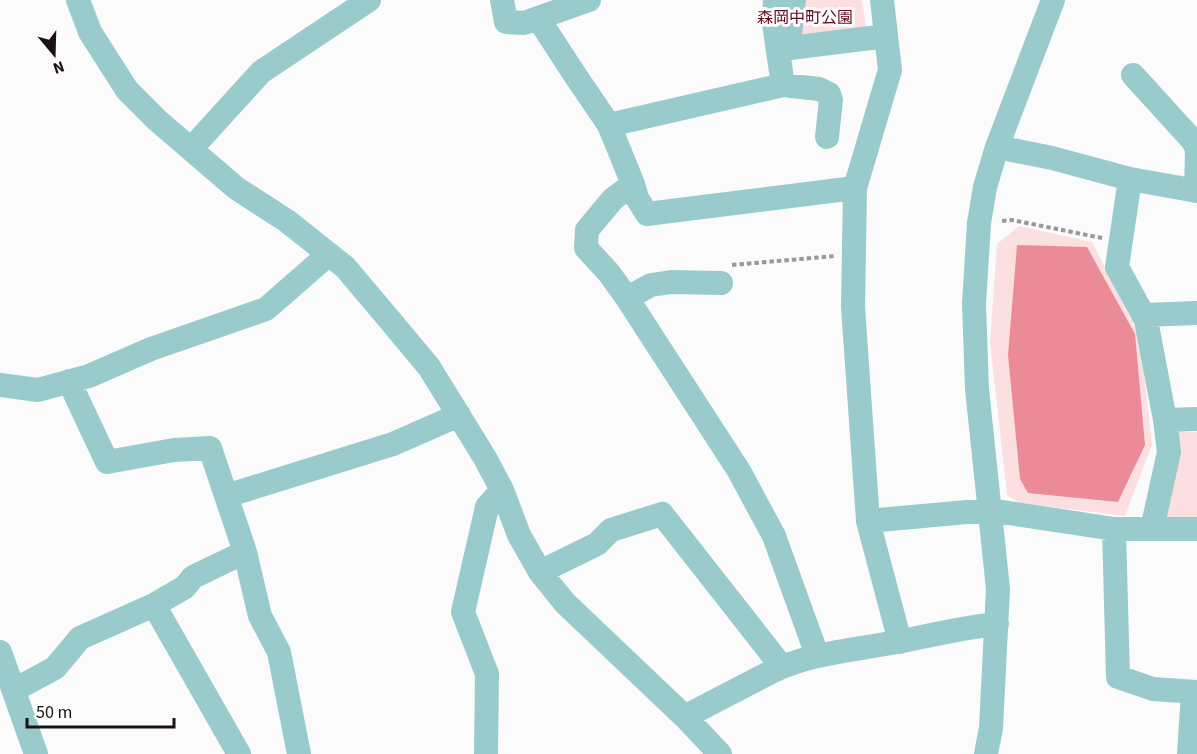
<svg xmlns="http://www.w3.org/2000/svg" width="1197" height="754" font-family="'Source Sans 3','Noto Sans JP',sans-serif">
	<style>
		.green { fill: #fbdfe1 }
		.water { fill: #eb8b97 }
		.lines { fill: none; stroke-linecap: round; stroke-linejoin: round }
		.path { stroke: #9c9798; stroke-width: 4; stroke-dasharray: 4.5 3; stroke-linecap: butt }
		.minor { stroke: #99cbcc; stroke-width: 24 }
		.labels { text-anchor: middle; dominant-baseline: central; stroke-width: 6; stroke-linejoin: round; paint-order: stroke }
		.park-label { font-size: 16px; fill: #610a22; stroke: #fbfbfb }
	</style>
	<rect width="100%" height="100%" fill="#fbfbfb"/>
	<path class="green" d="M786,0H862L867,33L785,38Z
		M1019,226L1092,242L1140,337L1152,445L1125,516L1019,503L1007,495L990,342L997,244Z
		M1178,432H1197V518L1158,519Z"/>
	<path class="water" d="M1017,245L1087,247L1135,334L1145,445L1118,502L1028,493L1020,479L1008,355Z"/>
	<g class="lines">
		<path class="path" d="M1002,221L1012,220L1102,238
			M732,265L835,256"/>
		<path class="minor" d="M78,0L90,32L127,90L157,120L236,188L287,221L345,267L383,312L429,367L485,458L502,490L519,535L540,572L565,603L686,718L720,754
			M502,0L506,22L524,23L589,0
			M794,0L790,34V48L886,36
			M882,0L890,70L855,188L853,307L868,521L900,642
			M538,18L573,72L609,125L633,184L637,198L647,214L855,188
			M1133,75L1193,141L1197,149L1196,191
			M783,85L819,89L829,94L831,100L827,137
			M609,125L783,85L774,24L775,0
			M997,147L1052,158L1130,179L1117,267L1146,320L1165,420L1169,452L1152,529
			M191,149L261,72L369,0
			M1130,179L1197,191
			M633,184L613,199L587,230L586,248L609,273L627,298L739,471L774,536L817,655
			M627,298L651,285L671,282L721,283
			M1143,315L1197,313
			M69,381L107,462L174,450L210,448L245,552L260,616L279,652L299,754
			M0,385L38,390L89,376L151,349L266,309L329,254
			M1165,420L1197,419
			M226,496L393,444L459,415
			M868,521L989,510L1114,529H1197
			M1114,529L1118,677L1153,689L1197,692
			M540,572L597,544L611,530L662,514L782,667
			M154,605L239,754
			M0,652L36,754
			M14,690L55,668L80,638L154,605L185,587L193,577L245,552
			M686,718L694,712L771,672C812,652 857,650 902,641C933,635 965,627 997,624
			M486,754L487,674L463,612L487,507L502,490
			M986,754L991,728L998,589L977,389L974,304L979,223L985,187L997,147L1053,0
			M1189,754L1193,692"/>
	</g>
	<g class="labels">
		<g class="park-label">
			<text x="805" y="18">森岡中町公園</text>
		</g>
	</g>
	<g transform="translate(54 54) rotate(161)" stroke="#fbfbfb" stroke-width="4.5" paint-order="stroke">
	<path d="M0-4.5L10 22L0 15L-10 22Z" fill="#1c1213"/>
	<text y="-9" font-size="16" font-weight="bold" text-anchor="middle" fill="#1c1213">N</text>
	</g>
	<path d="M27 718v9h147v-9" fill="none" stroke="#1c1213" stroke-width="3"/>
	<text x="36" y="718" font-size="18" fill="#1c1213" stroke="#fbfbfb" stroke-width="4.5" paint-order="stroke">50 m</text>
</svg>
